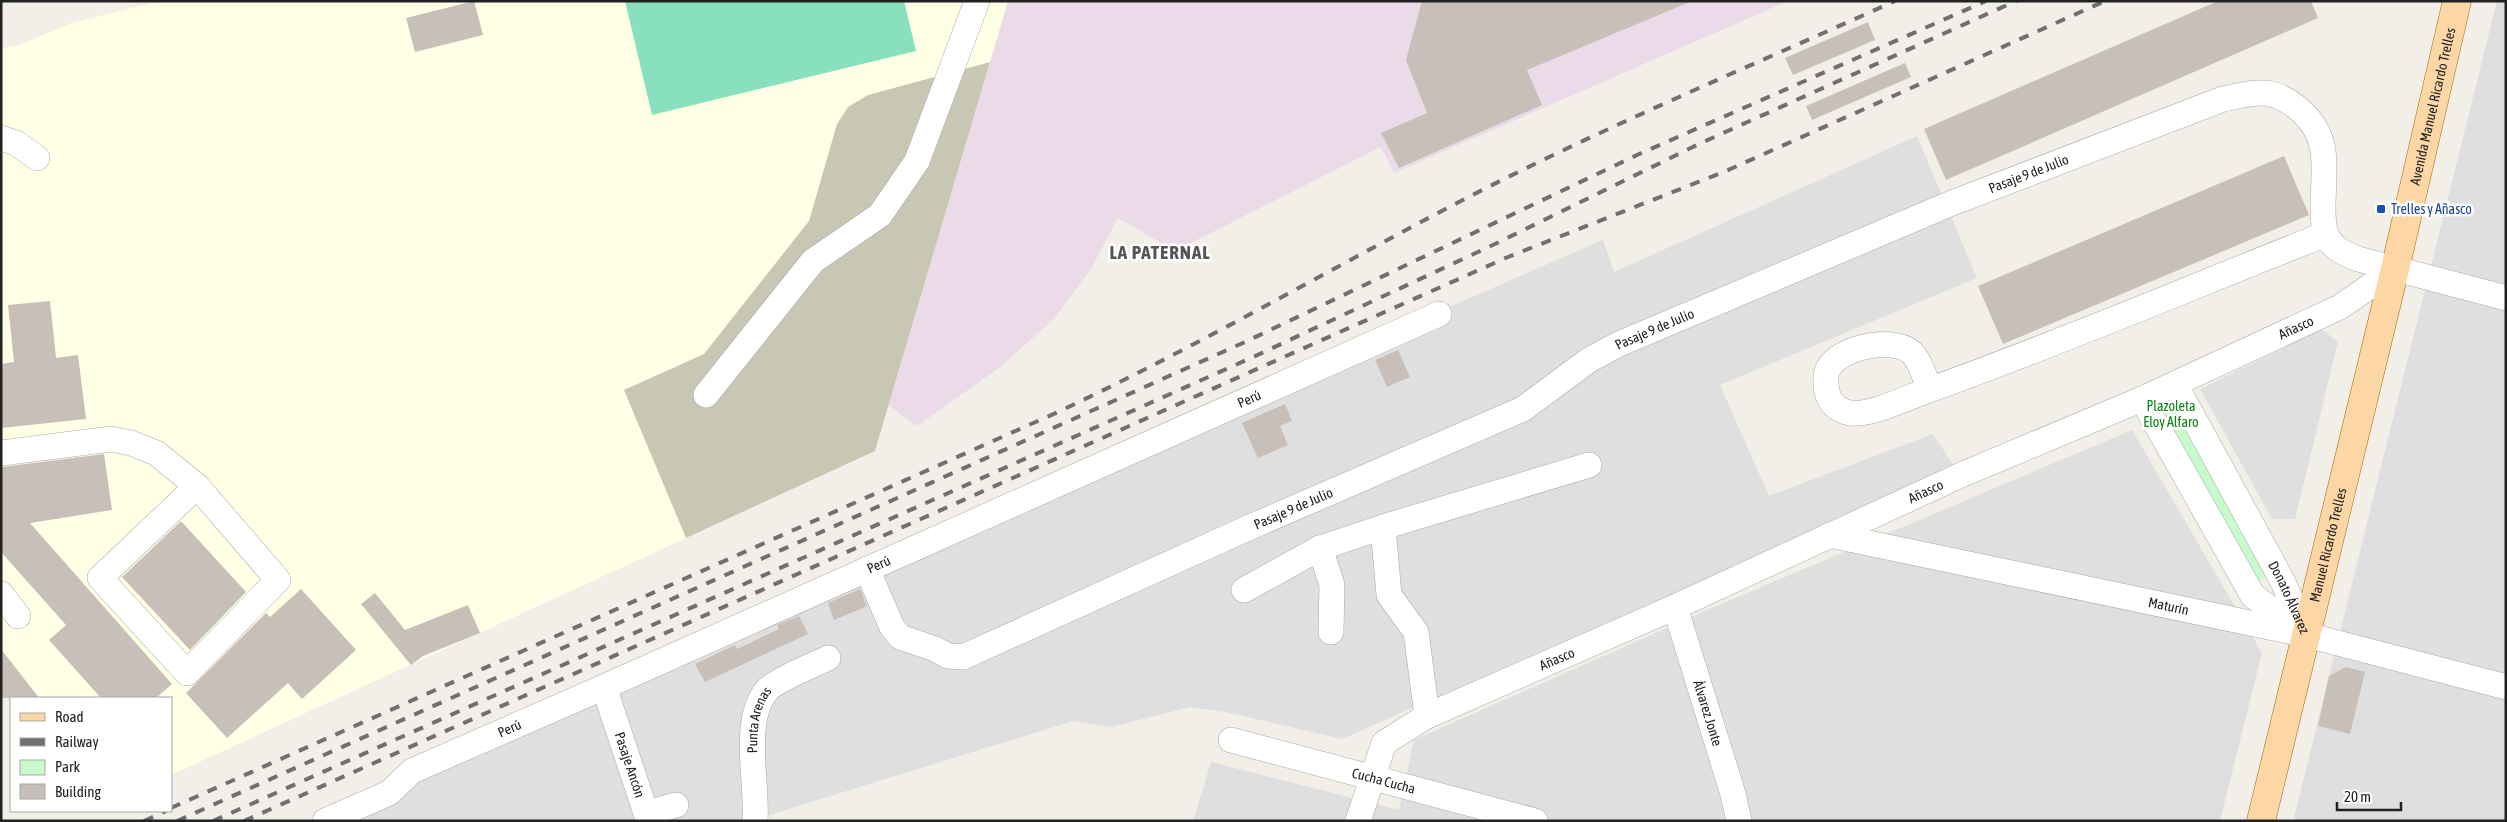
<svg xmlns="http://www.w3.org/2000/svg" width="2507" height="822" font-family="'Asap Condensed',sans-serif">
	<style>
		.residential { fill: #e0dfdf }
		.industrial { fill: #ebdbe8 }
		.education { fill: #ffffe5 }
		.construction { fill: #c7c7b4 }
		.park { fill: #c8facc }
		.pitch { fill: #88e0be }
		.building { fill: #c7bfb8 }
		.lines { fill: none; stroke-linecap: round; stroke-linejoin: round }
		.minor-casing { stroke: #a9a9a9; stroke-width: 26 }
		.major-casing { stroke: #a06b00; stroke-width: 29 }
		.minor { stroke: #fff; stroke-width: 25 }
		.major { stroke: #fcd6a4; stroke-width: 28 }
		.rail { stroke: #707070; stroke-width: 4; stroke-dasharray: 10 10; stroke-linecap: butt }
		.transit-dot { fill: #1a4fb4; stroke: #fff; stroke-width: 2 }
		.labels { text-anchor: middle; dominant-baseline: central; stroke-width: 5; stroke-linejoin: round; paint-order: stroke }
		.street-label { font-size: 14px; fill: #222; stroke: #fff }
		.transit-label { font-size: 14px; fill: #164399; stroke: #fff; text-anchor: start }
		.park-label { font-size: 14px; fill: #0c8416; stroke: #fff }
		.district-label { font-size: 19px; font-weight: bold; letter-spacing: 1px; fill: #555; stroke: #fff }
	</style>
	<rect width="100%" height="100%" fill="#f2efe9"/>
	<path class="residential" d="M2497,1H2506V821H2293Z
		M1917,136L1977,278L1720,385L1769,496L1933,434L1956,469L1342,739L1226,712L1190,707L1111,727L1073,721L750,821H353L419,775L834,574L1603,240L1614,272Z
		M2322,329L2338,342L2295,519H2272L2200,389Z
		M2132,430L2262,653L2220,821H1193L1211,762L1399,810L1414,740L1714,607Z"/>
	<path class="industrial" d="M1008,1H1788L1394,173L1381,147L1175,251L1118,218L1092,267L1055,318L999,368L917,426L888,405Z"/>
	<path class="education" d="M160,1H1008L875,451L171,775V698H39L1,649V48L17,46L72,23Z"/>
	<path class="construction" d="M990,62L875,451L686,538L624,390L704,354L809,221L837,124L848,107L868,95Z"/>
	<path class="park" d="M2175,384L2270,571L2265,578L2253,582L2142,399Z"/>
	<path class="pitch" d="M625,1H904L916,51L652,115Z"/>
	<path class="building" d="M474,1L483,35L415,52L406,18Z
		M1422,1H1692L1527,70L1542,105L1399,168L1381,133L1427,113L1406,60Z
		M2218,1H2311L2318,18L1946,180L1924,129Z
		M1868,22L1875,40L1793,75L1785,58Z
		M1905,63L1911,77L1812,120L1806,106Z
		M2284,156L2309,215L2003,344L1978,286Z
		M50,301L56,358L78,355L86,419L1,428V364L14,362L8,305Z
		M1398,350L1410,377L1387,387L1375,360Z
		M1285,404L1292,421L1280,426L1288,445L1258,458L1242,423Z
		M104,454L112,510L30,523L172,684L156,698H101L49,640L66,625L1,552V467Z
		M181,521L246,592L190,650L122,577Z
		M301,589L356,650L302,699L288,683L227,738L186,693L266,613L270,617Z
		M860,589L867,606L834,620L828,603Z
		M375,593L405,630L468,605L480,633L423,656L411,665L361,604Z
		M799,616L808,634L705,682L695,664L735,645L737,649L779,629L777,625Z
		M1,649L39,698H1Z
		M2346,667L2365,672L2350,734L2318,726L2329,676Z"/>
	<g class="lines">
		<defs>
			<g id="minor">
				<path d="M1,138L16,143L37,158"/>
				<path id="s1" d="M2175,384L2283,582L2306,634"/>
				<path d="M1930,389C1925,379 1920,360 1911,352C1891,335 1827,349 1826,377C1825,394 1830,409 1850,413C1872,416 1907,397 1929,390C2063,342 2194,286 2326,234"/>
				<path d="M706,395L813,261L880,215L917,161L977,1"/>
				<path d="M2142,399L2253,596L2299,629"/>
				<path d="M1,453L111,439L131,443L156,453L197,486L278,580L187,673L100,578L197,486"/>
				<path id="s2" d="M1830,535L2307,635L2506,687"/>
				<path d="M1320,548L1332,585L1331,632"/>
				<path id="s3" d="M867,569L892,627L900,637L935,649L948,656L963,657L1248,528L1523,409L1589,360L1619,344L1952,203L2223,99C2257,92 2273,86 2301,111C2332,139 2323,169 2323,207C2323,215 2323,226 2326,234C2332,249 2344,253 2358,259L2506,298"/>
				<path d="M1244,590L1320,548L1383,527"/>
				<path d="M1,594L18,616"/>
				<path id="s4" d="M1675,607L1733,794L1739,821"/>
				<path id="s5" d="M604,687L646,813L676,805"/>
				<path d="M1427,716L1416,632L1389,595L1383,527L1589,465"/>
				<path id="s6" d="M1231,740L1535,821"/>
				<path id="s7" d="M325,821L389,793L412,771L604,687L1439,314"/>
				<path id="s8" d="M755,821C758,783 741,721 767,690C775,681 815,664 828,658"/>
				<path id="s9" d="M1358,821L1384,743L1427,716L1675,607L1961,475L2142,399L2340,307L2395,269"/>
			</g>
			<g id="major">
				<path id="s10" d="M2261,821L2395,269L2457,1"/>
			</g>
		</defs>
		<use href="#minor" class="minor-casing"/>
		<use href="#major" class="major-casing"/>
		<use href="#minor" class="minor"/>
		<use href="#major" class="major"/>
		<path class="rail" d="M171,808L1058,412C1194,348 1323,273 1457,203C1599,129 1749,67 1895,1
			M144,821L166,811
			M177,821L1245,342L1637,155L1986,1
			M213,821L1251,358L1495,244L1701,143L2016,1
			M244,821L1508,257L1726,171L2105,1"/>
	</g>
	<rect class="transit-dot" x="2376" y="204" width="10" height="10" rx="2.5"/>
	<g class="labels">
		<g class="street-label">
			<text stroke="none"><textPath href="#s10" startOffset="735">Avenida Manuel Ricardo Trelles</textPath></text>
			<text stroke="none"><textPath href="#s3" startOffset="1315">Pasaje 9 de Julio</textPath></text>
			<text stroke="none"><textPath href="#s9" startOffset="1085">Añasco</textPath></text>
			<text stroke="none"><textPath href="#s3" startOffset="910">Pasaje 9 de Julio</textPath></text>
			<text stroke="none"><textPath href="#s7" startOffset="1018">Perú</textPath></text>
			<text stroke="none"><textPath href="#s9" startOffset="680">Añasco</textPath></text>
			<text stroke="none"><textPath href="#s3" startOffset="505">Pasaje 9 de Julio</textPath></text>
			<text stroke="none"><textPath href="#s10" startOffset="284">Manuel Ricardo Trelles</textPath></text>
			<text stroke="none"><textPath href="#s7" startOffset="612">Perú</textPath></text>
			<text stroke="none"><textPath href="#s1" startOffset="242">Donato Álvarez</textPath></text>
			<text stroke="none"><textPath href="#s2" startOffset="346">Maturín</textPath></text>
			<text stroke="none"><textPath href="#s9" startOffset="275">Añasco</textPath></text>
			<text stroke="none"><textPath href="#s4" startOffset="111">Álvarez Jonte</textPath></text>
			<text stroke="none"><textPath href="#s8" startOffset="102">Punta Arenas</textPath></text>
			<text stroke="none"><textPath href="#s7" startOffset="208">Perú</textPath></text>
			<text stroke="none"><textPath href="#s5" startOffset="82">Pasaje Ancón</textPath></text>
			<text stroke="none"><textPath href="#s6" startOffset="158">Cucha Cucha</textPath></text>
		</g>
		<g class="transit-label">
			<text x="2391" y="209">Trelles y Añasco</text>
		</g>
		<g class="park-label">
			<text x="2171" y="406">Plazoleta<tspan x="2171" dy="16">Eloy Alfaro</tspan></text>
		</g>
		<g class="district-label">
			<text x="1160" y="252">LA PATERNAL</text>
		</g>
	</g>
	<rect width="2507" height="822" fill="none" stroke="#222222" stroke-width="5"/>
	<rect x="10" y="697" width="162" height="115" fill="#ffffff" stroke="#a7a7a7"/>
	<rect x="20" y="713" width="25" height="8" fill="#fcd6a4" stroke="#a7a7a7"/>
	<text x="55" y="722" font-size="15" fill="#222222">Road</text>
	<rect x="20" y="738" width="25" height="8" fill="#707070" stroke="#a7a7a7"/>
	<text x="55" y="747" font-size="15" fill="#222222">Railway</text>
	<rect x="20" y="760" width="25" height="15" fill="#c8facc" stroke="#a7a7a7"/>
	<text x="55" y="772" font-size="15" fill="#222222">Park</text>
	<rect x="20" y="784" width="25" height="15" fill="#c7bfb8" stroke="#a7a7a7"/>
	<text x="55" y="797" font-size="15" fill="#222222">Building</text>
	<path d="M2337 802v8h64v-8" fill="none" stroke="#222222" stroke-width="2.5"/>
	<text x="2344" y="802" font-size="15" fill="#222222" stroke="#ffffff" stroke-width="4" paint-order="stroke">20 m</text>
</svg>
